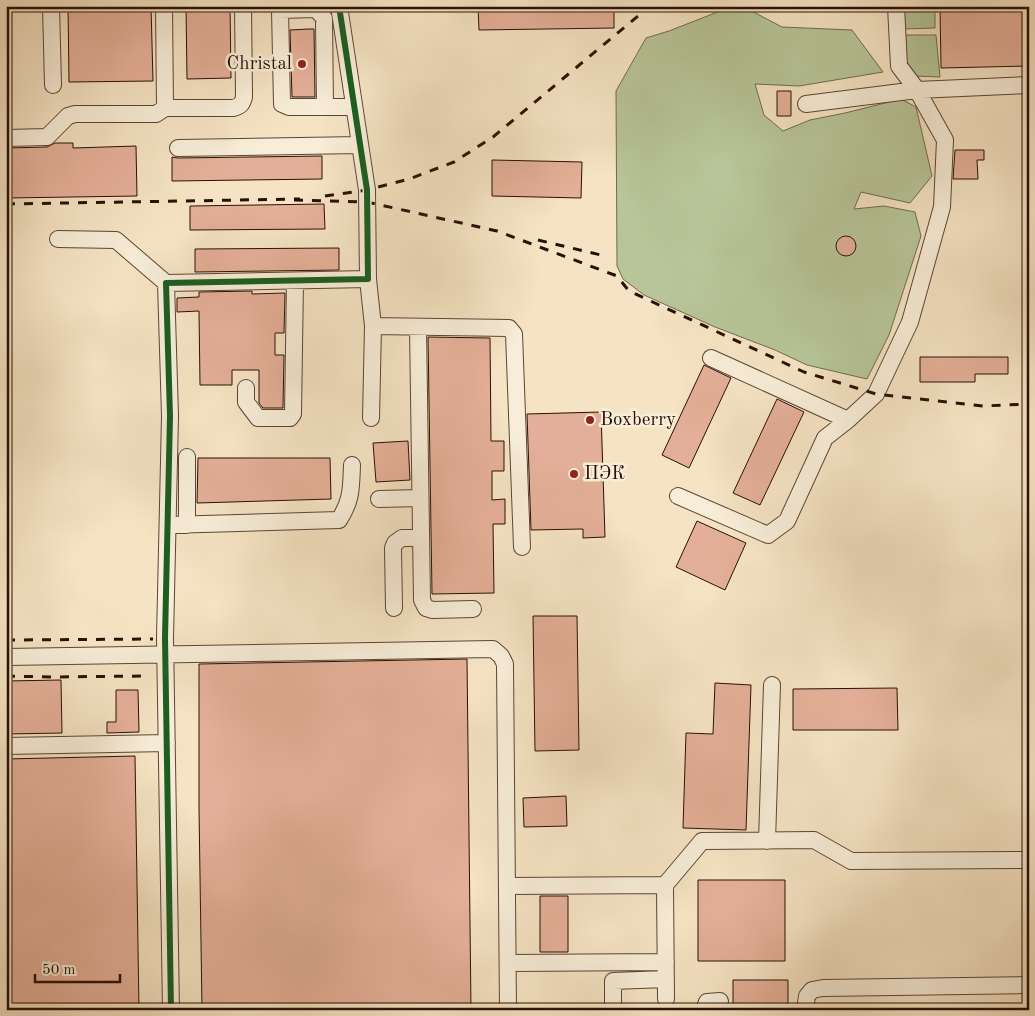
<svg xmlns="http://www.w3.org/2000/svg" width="1035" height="1016" font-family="'Old Standard TT',serif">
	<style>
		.green { fill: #b7c598; stroke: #706a50 }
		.building { fill: #e4af98; stroke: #291007 }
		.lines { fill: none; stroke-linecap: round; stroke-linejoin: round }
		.minor-casing { stroke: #5c4536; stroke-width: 18 }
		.minor { stroke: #f8edd8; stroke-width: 16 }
		.rail { stroke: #291007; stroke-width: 3; stroke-dasharray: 9 9; stroke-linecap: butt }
		.cycleway-casing { stroke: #f8edd8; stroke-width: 9 }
		.cycleway { stroke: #1b5e20; stroke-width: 6 }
		.poi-dot { fill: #8f2418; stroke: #f8edd8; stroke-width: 2 }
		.labels { text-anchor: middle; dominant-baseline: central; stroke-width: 5; stroke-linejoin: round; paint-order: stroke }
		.poi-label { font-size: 19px; fill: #291007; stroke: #f8edd8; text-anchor: start }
	</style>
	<rect width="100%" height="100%" fill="#f5e3c3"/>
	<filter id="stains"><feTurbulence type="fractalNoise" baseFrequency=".004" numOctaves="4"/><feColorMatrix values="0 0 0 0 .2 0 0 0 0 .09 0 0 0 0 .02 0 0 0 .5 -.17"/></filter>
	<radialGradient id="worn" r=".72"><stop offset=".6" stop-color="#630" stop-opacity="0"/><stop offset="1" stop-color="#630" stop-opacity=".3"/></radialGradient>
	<path class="green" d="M733,6H742L782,27L852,30L883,72L799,86L755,84L764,115L783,131L810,120L845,113L901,99L916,107L932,176L910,203L861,192L854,209L884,206L915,212L921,236L889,335L867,379L807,365L775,350L715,327L644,295L623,279L617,266L616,91L646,38L669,31Z
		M904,6H935V28L903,29Z
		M904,35H936L940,77L915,76L907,69Z"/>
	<path class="building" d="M68,6H151L153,81L69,82Z
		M186,6H230L231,78L187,79Z
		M478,6H614V28L479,30Z
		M940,6H1029V66L941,68Z
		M309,29H314L315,97H292L290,30Z
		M777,91H791V116H777Z
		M55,143H73V148L136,146L137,196L6,198V148L47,147Z
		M955,150H984V160H977L978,179H953Z
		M322,156V179L172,181V157L178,158Z
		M492,160L582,162L581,198L492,196Z
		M324,204L325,229L190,230V206Z
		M836 246a10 10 0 1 1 20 0a10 10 0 1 1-20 0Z
		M339,248V270L195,272V249Z
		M252,291V294L285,293L284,333H275V355H284L283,408H263L259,403V370H232V385H200L199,311L177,312V298L199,297V292Z
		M428,337L490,338L491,441H504V471H492V500L505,499V524H493L494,593L432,594Z
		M920,357H1008V374H975V382H920Z
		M704,365L731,378L689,468L662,455Z
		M777,399L804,412L760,505L733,493Z
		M601,412L605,537L583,538V529L531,530L527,414Z
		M408,441L410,480L376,482L373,443Z
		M198,458H330L331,499L197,503Z
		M697,521L746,543L725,590L676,567Z
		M533,616H577L579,750L535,751Z
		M467,659L471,1010H202L199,809V664Z
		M61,680L62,733L6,734V681Z
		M715,683L751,685L746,830L683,828L686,733L713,734Z
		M897,688L898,730H793V689Z
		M116,690H138L139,732L107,733V722H116Z
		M135,756L139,1010H6V759Z
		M566,796L567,826L524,827L523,798Z
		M698,880H785V961H698Z
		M540,896H568V952H540Z
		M733,980H788V1010H733Z"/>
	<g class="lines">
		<defs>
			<path id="minor" d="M51,6L53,85
				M339,6L367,190L368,279L373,326L371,418
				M896,6L899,66L917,90L1029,85
				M325,107L324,18L316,9L280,10L282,104L289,107H354
				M165,108H233C240,106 242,105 244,97L243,6
				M6,138L47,137L68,116L75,114H156L165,108L164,6
				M178,148L360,145
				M58,239L116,240L166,283L368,279
				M166,283L170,416L165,638L171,1010
				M373,326L509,328L514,334L522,547
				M418,327L422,600L426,608L433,610L473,609
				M711,358L848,420L876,394L910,322L942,207L945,140L917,90L806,104
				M246,388V402L258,418H290L293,414L295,281
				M678,496L768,535L787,521L825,438L848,420
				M379,499L420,498
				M168,525L339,520C352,500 351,488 352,465
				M187,525V457
				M394,608L393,548L395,543L402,538H421
				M6,657L493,649L501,656L505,664L508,1010
				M6,746L167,743
				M767,841L772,685
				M665,885L666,999
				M508,886L665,885L702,841L814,840L851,861L1029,860
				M509,963L666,962
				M613,1010V981L666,979
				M704,1010L707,1002L720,1001
				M805,1010L807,996L812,990L823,988L1029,985"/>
		</defs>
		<use href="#minor" class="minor-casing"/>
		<use href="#minor" class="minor"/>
		<path class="rail" d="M325,196L367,190L409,179L454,162L493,137L650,6
			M294,200L367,202L497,231L617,276L629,291L804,372L876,394L983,406L1029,404
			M6,204L300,199
			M538,240L605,256
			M6,640L153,639
			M6,676L51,677L145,676"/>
		<defs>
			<path id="cycleway" d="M171,1010L165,638L170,416L166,283L368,279L367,190L339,6"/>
		</defs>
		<use href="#cycleway" class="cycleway-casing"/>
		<use href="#cycleway" class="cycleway"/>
	</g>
	<g class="poi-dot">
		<circle cx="302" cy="64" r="5"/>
		<circle cx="590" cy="420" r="5"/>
		<circle cx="574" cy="474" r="5"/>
	</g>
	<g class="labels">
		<g class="poi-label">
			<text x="292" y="64" text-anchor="end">Christal</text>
			<text x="600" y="420">Boxberry</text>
			<text x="584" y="474">ПЭК</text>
		</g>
	</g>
	<rect width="1035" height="1016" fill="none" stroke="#f5e3c3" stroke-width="25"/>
	<rect x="8" y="8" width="1020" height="1001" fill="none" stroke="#291007" stroke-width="2.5"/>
	<rect x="12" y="12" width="1010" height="991" fill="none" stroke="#291007"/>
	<path d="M35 974v8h85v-8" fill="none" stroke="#291007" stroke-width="2.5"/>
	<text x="42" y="974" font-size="15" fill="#291007" stroke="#f8edd8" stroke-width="4" paint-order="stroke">50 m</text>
	<rect width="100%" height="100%" filter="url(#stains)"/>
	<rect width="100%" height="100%" fill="url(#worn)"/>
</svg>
